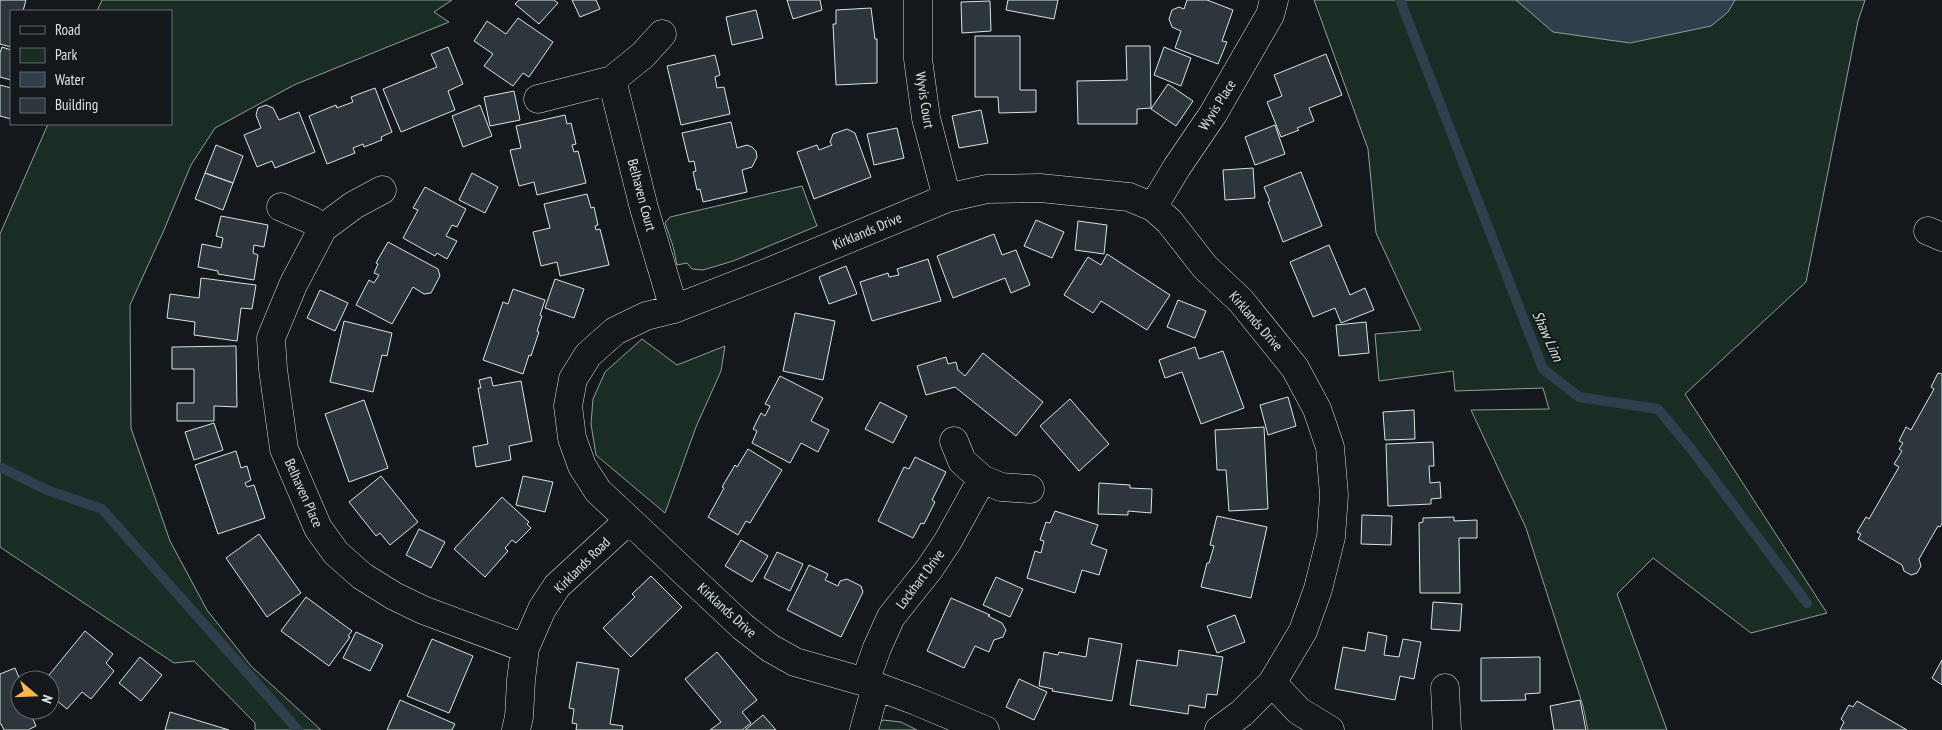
<svg xmlns="http://www.w3.org/2000/svg" width="1942" height="730" font-family="'PT Sans Narrow',sans-serif">
	<style>
		.green { fill: #1a2d24; stroke: #939e99 }
		.water { fill: #2f3f4d; stroke: #939e99 }
		.lines { fill: none; stroke-linecap: round; stroke-linejoin: round }
		.stream { stroke: #2f3f4d; stroke-width: 10 }
		.building { fill: #2c363c; stroke: #d8e6dc }
		.street-casing { stroke: #d8e6dc; stroke-width: 29 }
		.street { stroke: #14181c; stroke-width: 28 }
		.labels { text-anchor: middle; dominant-baseline: central; stroke-width: 4; stroke-linejoin: round; paint-order: stroke }
		.street-label { font-size: 14px; fill: #d8e6dc; stroke: #14181c }
		.water-label { font-size: 15px; font-style: italic; fill: #d8e6dc; stroke: #14181c }
	</style>
	<rect width="100%" height="100%" fill="#14181c"/>
	<path class="green" d="M102,0H452L434,12L449,22L294,85L215,128L191,165L164,230L130,305L131,428L170,541L207,610L251,666L321,730H255V723L194,661L174,663L0,547V234L48,124H171V11H97Z
		M1314,0H1865L1858,21L1806,282L1685,394L1827,613L1751,633L1653,558L1617,594L1667,730H1588L1583,706L1526,528L1471,410L1549,409L1543,388L1455,391L1453,371L1379,381L1375,334L1421,330L1376,233L1368,149Z
		M802,186L817,226L733,261L703,270L692,269L687,263L677,265L673,246L665,223L670,217Z
		M642,339L677,365L725,346L721,371L696,427L665,513L596,455L591,424L593,399L605,372Z
		M883,720L901,722L917,730H876L877,725Z"/>
	<path class="water" d="M1516,0H1735L1728,12L1711,26L1630,43L1553,32Z"/>
	<g class="lines">
		<path class="stream" d="M1400,0L1543,369L1579,397L1658,409L1692,450L1807,603
			M0,467L47,490L102,509L298,730"/>
	</g>
	<path class="building" d="M0,0H26L23,11H11V47L0,44Z
		M519,0H554L558,3L539,24L515,4Z
		M572,0H596L600,9L580,17Z
		M787,0H820L822,10L793,19Z
		M1008,0H1058L1054,19L1006,10Z
		M1187,0H1207L1233,10L1222,41L1227,42L1218,64L1175,48L1181,31L1172,27L1169,19L1172,10L1179,7L1184,9Z
		M990,1L991,31L962,33L961,2Z
		M871,8L875,39H877V83L836,85L833,24H836V10Z
		M756,10L763,38L732,45L726,17Z
		M518,18L553,42L529,77L523,73L513,86L484,66L493,54L474,41L487,21L506,34Z
		M975,36H1020V90H1036V112L999,113L998,97H975Z
		M1126,46H1150L1151,108L1137,109V124H1078L1077,81L1127,80Z
		M2,47L11,50V80L0,77V53Z
		M448,47L463,84L448,91L455,110L401,132L383,89L437,67L431,54Z
		M1164,47L1191,58L1181,86L1154,75Z
		M1326,54L1342,95L1309,108L1314,121L1297,128L1299,130L1281,137L1267,102L1282,96L1274,75Z
		M715,55L720,75L715,77L717,88L724,87L730,114L681,125L667,66Z
		M1168,84L1193,101L1176,126L1151,109Z
		M0,85L11,88V119L0,116Z
		M375,88L392,132L381,137L382,140L364,147L363,144L353,148L355,153L327,164L309,116L336,105L337,108L353,102L351,97Z
		M514,91L520,120L490,126L484,97Z
		M266,105L273,108L279,120L299,112L315,152L275,168L272,161L257,167L244,135L261,128L256,115L258,108Z
		M480,105L492,136L463,147L452,116Z
		M981,110L988,143L959,148L952,116Z
		M565,115L567,124L571,123L576,144L572,145L574,152L578,151L586,183L537,195L534,182L519,186L510,150L521,148L516,126Z
		M731,122L737,148L747,145L752,147L756,151L757,157L752,167L742,170L747,192L703,202L700,189L697,190L693,172L696,171L694,161L689,162L682,133Z
		M1275,125L1285,154L1255,165L1245,137Z
		M897,128L904,158L874,165L867,134Z
		M847,129L855,133L871,177L814,199L797,152L817,145L819,150L832,145L830,142L833,134Z
		M216,145L243,156L233,183L205,173Z
		M1253,168L1255,198L1225,200L1223,170Z
		M1301,172L1322,226L1283,242L1268,202L1270,201L1264,187Z
		M205,173L233,183L223,210L195,199Z
		M472,173L498,187L485,213L459,200Z
		M425,187L466,209L457,227L452,225L446,236L457,241L447,259L437,253L435,256L403,238L418,210L413,208Z
		M587,194L591,208L594,207L598,225L595,226L596,230L600,229L609,265L560,276L557,262L541,266L533,232L550,228L544,204Z
		M221,216L268,225L264,247L254,245L253,253L258,255L254,280L218,274V271L198,267L202,244L221,248L223,238L216,236Z
		M1036,220L1064,232L1052,258L1024,246Z
		M1078,221L1107,225L1104,254L1075,250Z
		M994,234L1002,255L1016,250L1030,285L1011,293L1005,278L953,298L937,256Z
		M388,242L438,269L440,276L431,293L424,294L413,287L392,324L356,305L369,280L374,283L379,275L374,273L378,264L376,263Z
		M1329,245L1350,295L1365,288L1374,310L1341,323L1335,308L1313,317L1290,262Z
		M1107,254L1170,295L1147,330L1101,301L1093,313L1064,295L1088,257L1101,265Z
		M928,259L941,301L872,321L860,282L888,273L889,277L899,275L897,269Z
		M846,266L857,294L829,304L819,277Z
		M201,278L256,285L252,309L241,308L237,341L194,335L195,322L167,318L170,294L199,298Z
		M555,279L584,289L574,318L545,308Z
		M513,289L545,300L540,315L542,316L537,331L539,332L531,356L529,355L523,374L483,360L503,302L508,304Z
		M320,290L348,303L335,331L307,318Z
		M1178,300L1206,311L1195,338L1167,327Z
		M795,313L835,321L823,380L783,371Z
		M344,321L392,333L387,356L382,355L373,392L330,382Z
		M1366,322L1369,353L1339,356L1336,325Z
		M236,346L237,407L214,406V421H177V403H194V369H172V347Z
		M1195,347L1199,359L1223,351L1244,408L1201,424L1182,372L1165,378L1159,360Z
		M983,353L1043,402L1016,436L955,387L926,395L917,366L946,357L948,364L956,362L958,370L965,376Z
		M1938,373L1942,374V524L1940,527L1938,526L1919,559L1921,566L1917,573L1911,575L1904,571L1902,565L1858,539L1861,534L1857,532L1866,517L1869,519L1899,467L1894,464L1902,451L1899,449L1903,443L1899,441L1906,427L1911,430L1934,389L1931,387Z
		M780,376L823,398L811,421L829,430L818,452L801,443L790,463L752,443L757,431L753,429L761,413L765,416L770,406L765,404Z
		M491,377L493,386L521,381L532,441L509,446L511,460L476,467L473,447L488,444L478,388H481L479,380Z
		M1288,397L1296,426L1268,435L1260,405Z
		M1070,399L1109,444L1079,471L1040,426Z
		M364,400L388,468L349,482L325,414Z
		M880,402L907,416L893,443L865,429Z
		M1414,410L1415,439L1385,440L1383,412Z
		M214,423L223,450L194,460L185,432Z
		M1264,427L1268,509L1229,511L1226,470H1217L1215,430Z
		M1433,442L1434,466H1429L1430,483L1440,482L1441,498L1431,499V504L1388,506L1386,444Z
		M748,449L782,470L750,523L746,521L738,535L708,517L724,488L722,487L735,465L737,467Z
		M236,451L241,468L247,466L251,480L245,483L247,487L254,485L265,518L218,534L195,465Z
		M915,457L946,472L932,500L935,502L924,524L921,523L913,538L878,521L904,467L909,469Z
		M381,476L418,522L390,545L380,533L376,536L349,502Z
		M523,476L553,482L545,512L516,505Z
		M1099,483L1130,485V488L1152,489L1151,513L1128,511V515L1098,514Z
		M502,497L529,522L527,524L531,528L516,543L512,540L505,548L508,551L485,577L454,549Z
		M1055,511L1098,525L1091,544L1107,550L1099,575L1082,570L1075,593L1027,578L1035,551L1041,553L1044,541L1040,540L1046,522L1050,523Z
		M1362,515L1392,516L1391,545L1361,544Z
		M1217,516L1267,527L1251,598L1201,587L1207,563H1209L1214,546L1210,545Z
		M1454,517V521L1477,520V538H1459L1460,593H1420L1419,523L1423,522V518Z
		M419,529L445,542L431,568L406,555Z
		M259,534L301,593L267,617L226,558Z
		M741,540L768,556L752,582L725,566Z
		M777,552L803,564L790,591L764,578Z
		M809,565L828,574L825,580L838,586L840,581L847,579L861,586L863,592L841,637L787,610Z
		M651,576L682,607L631,657L603,628L635,597L632,594Z
		M996,577L1023,589L1010,617L983,605Z
		M306,597L352,631L348,636L350,637L329,666L281,631Z
		M951,598L990,615L988,616L1002,623L1006,630L1003,637L994,640L989,652L975,646L964,668L927,651Z
		M1433,602L1462,604L1460,631L1431,629Z
		M1235,615L1245,642L1217,653L1207,626Z
		M85,631L113,654L106,663L114,671L91,699L82,692L67,709L50,695V680H45Z
		M356,632L383,645L370,671L343,658Z
		M1368,632L1387,636L1384,655L1399,657L1403,639L1421,642L1414,679L1400,676L1395,700L1335,689L1343,647L1365,651Z
		M1089,638L1122,644L1112,701L1052,691L1053,689L1039,686L1044,652L1058,655L1059,652L1086,657Z
		M432,639L473,656L449,713L407,696Z
		M1179,650L1223,657L1217,695L1207,694L1205,708L1189,705L1188,714L1130,705L1137,660L1177,666Z
		M717,652L757,700L742,712L751,723L742,730H710L721,722L685,679Z
		M140,657L162,675L141,701L119,683Z
		M1540,657V693L1525,694L1526,700L1481,701V658Z
		M1942,660V685L1932,678Z
		M577,662L619,669L610,724L623,726L622,730H576L577,724L572,723L574,709L569,708Z
		M15,668L20,680V710H33L30,712L36,726L28,730H4L1,724H0V674Z
		M1019,679L1047,692L1034,720L1006,707Z
		M400,700L455,724L452,730H387Z
		M1580,700L1586,730H1554L1550,706Z
		M1857,701L1907,730H1840L1844,722L1841,719L1849,705L1853,707Z
		M170,712L229,730H165Z
		M763,715L776,730H745Z"/>
	<g class="lines">
		<defs>
			<path id="street" d="M918,0V59L926,118L947,198
				M612,80L644,208L674,309
				M538,99L612,80L643,55L662,34
				M382,190L354,205L323,228L293,285L271,338L273,369L284,449L318,528L336,553L362,576L394,596L423,610L525,648
				M281,207L311,220L323,228
				M1153,207L1177,167L1213,114L1270,15L1274,0
				M1928,231L1942,237
				M954,441L962,461L982,479L1001,487L1030,489
				M865,682L877,648L891,617L930,568L948,541L982,479
				M1272,683L1299,711L1330,730
				M1445,688L1447,730
				M516,730L519,717L521,680L525,648L542,609L557,586L629,520
				M864,730L876,686
				M985,730L916,701L865,682L795,662L770,648L743,627L629,520L598,491L582,466L572,438L568,406L573,379L588,355L615,331L646,316L674,309L771,271L947,198L987,189L1040,188L1129,197L1153,207L1169,221L1205,267L1241,301L1295,368L1317,409L1330,447L1334,495L1331,537L1318,589L1303,631L1272,683L1242,713L1219,730"/>
		</defs>
		<use href="#street" class="street-casing"/>
		<use href="#street" class="street"/>
	</g>
	<g class="labels">
		<g class="street-label">
			<text transform="translate(925 100) rotate(81)">Wyvis Court</text>
			<text transform="translate(1217 105) rotate(-58)">Wyvis Place</text>
			<text transform="translate(642 195) rotate(75)">Belhaven Court</text>
			<text transform="translate(867 231) rotate(-23)">Kirklands Drive</text>
			<text transform="translate(1256 321) rotate(49)">Kirklands Drive</text>
			<text transform="translate(304 493) rotate(66)">Belhaven Place</text>
			<text transform="translate(582 565) rotate(-45)">Kirklands Road</text>
			<text transform="translate(920 579) rotate(-53)">Lockhart Drive</text>
			<text transform="translate(727 610) rotate(42)">Kirklands Drive</text>
		</g>
		<g class="water-label">
			<text transform="translate(1548 336) rotate(66)">Shaw Linn</text>
		</g>
	</g>
	<rect x="10" y="10" width="162" height="115" fill="#14181c" stroke="#626a69"/>
	<rect x="20" y="26" width="25" height="8" fill="#14181c" stroke="#626a69"/>
	<text x="55" y="35" font-size="15" fill="#d8e6dc">Road</text>
	<rect x="20" y="48" width="25" height="15" fill="#1a2d24" stroke="#626a69"/>
	<text x="55" y="60" font-size="15" fill="#d8e6dc">Park</text>
	<rect x="20" y="72" width="25" height="15" fill="#2f3f4d" stroke="#626a69"/>
	<text x="55" y="85" font-size="15" fill="#d8e6dc">Water</text>
	<rect x="20" y="98" width="25" height="15" fill="#2c363c" stroke="#626a69"/>
	<text x="55" y="110" font-size="15" fill="#d8e6dc">Building</text>
	<g transform="translate(35 695) rotate(109)"><circle r="24" fill="#14181c" stroke="#626a69"/>
	<path d="M0-4L9 19L0 12L-9 19Z" fill="#ffb74d"/>
	<text y="-8" font-size="14" font-weight="bold" text-anchor="middle" fill="#d8e6dc">N</text>
	</g>
</svg>
